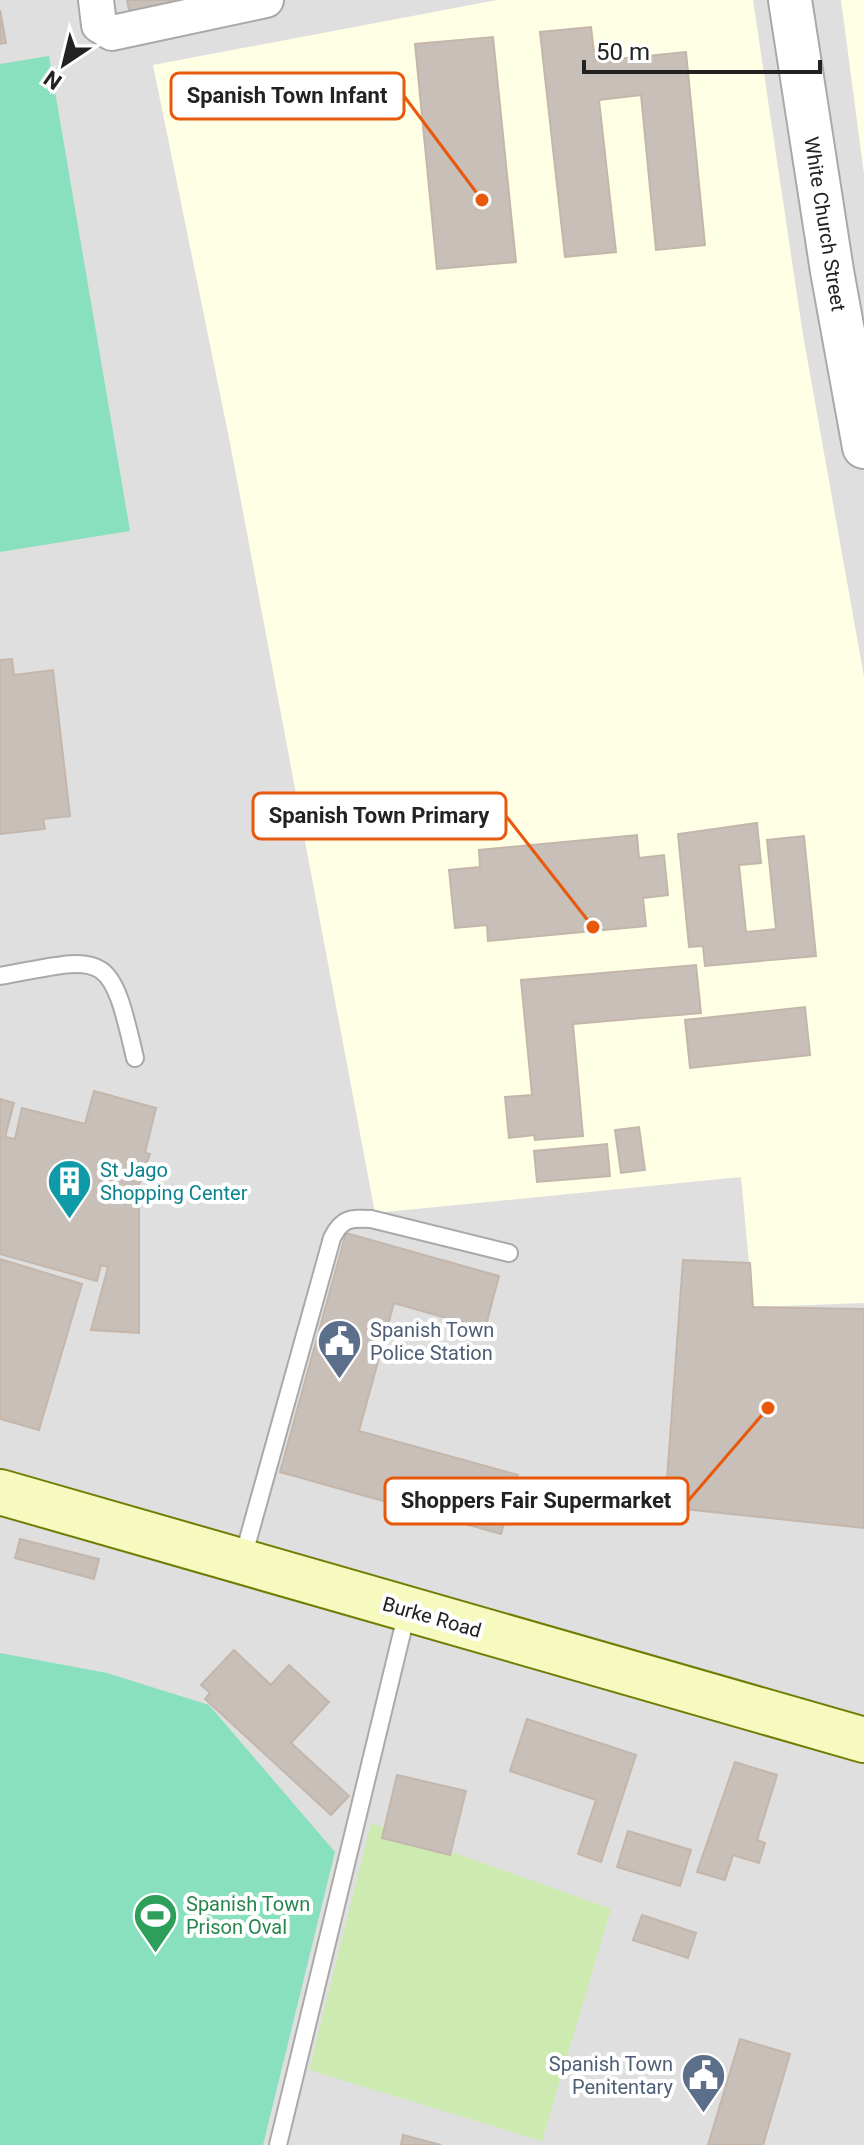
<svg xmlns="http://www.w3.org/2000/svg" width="864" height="2145" font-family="Roboto,sans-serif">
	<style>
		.residential { fill: #e0dfdf }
		.education { fill: #ffffe5 }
		.grass { fill: #cdebb0 }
		.pitch { fill: #88e0be }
		.building { fill: #c7bfb8; stroke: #c4b6ab; stroke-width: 2 }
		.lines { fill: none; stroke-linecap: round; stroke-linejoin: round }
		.service-casing { stroke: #a9a9a9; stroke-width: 20 }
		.minor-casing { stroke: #a9a9a9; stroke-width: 38 }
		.tertiary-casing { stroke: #a9a9a9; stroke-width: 46 }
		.secondary-casing { stroke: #707d05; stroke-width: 48 }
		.service { stroke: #fff; stroke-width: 16 }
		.minor { stroke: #fff; stroke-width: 34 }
		.tertiary { stroke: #fff; stroke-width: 42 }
		.secondary { stroke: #f7fabf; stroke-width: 44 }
		.labels { text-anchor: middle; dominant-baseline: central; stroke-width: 8; stroke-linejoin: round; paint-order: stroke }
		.street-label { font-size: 20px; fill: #222; stroke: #fff }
		.culture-label { font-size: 20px; fill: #0d838f; stroke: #fff; text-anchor: start }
		.service-label { font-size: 20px; fill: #4e5e75; stroke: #fff; text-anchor: start }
		.leisure-label { font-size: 20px; fill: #27864d; stroke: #fff; text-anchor: start }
		.leader { fill: none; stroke: #e8590c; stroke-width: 3 }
		.callout-dot { fill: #e8590c; stroke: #fff; stroke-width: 3 }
		.callout { fill: #fff; stroke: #e8590c; stroke-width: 3 }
		.callout-label { font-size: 22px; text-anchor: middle; font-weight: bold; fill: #222 }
	</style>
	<rect width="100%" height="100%" fill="#f2efe9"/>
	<path class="residential" d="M0,0H864V2145H0Z"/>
	<path class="education" d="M497,0H753L803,335L864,677V1303L753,1307L741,1177L375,1213L230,443L153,65Z
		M841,0H864V174Z"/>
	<path class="grass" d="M371,1823L611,1909L542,2141L309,2070Z"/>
	<path class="pitch" d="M49,56L130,531L0,552V64Z
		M0,1653L107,1673L209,1705L335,1852L263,2145H0Z"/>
	<path class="building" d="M127,0H226L131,19Z
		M0,10L6,43L0,44Z
		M591,27L595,61L686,52L705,245L656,250L641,95L599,100L616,252L565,257L540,32Z
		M493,37L516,262L437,269L415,44Z
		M12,659L14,675L53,670L70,816L43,819L45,829L0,834V660Z
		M757,823L761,863L739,865L746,932L776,929L767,840L804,836L816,956L705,966L703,946L689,947L678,834Z
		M637,835L639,858L664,855L668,895L643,898L646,926L488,941L487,925L455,928L449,870L480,867L479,850Z
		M696,965L701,1013L573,1024L583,1136L535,1140L534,1135L509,1138L505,1097L532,1095L521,980Z
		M805,1007L810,1055L690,1068L685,1020Z
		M94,1091L156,1108L145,1153L150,1154L139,1185V1333L91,1330L108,1267L101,1265L97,1281L0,1254V1099L14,1103L5,1137L15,1139L22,1108L85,1124Z
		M639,1127L645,1170L621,1173L615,1130Z
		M607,1144L610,1176L537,1182L534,1151Z
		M346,1233L499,1276L485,1329L394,1303L359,1431L518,1475L501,1534L280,1472Z
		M0,1259L82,1284L39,1430L0,1419Z
		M683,1260L750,1263L753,1307L864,1309V1528L665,1507Z
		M20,1539L99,1559L94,1579L15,1558Z
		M234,1650L271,1685L289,1665L329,1702L291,1743L349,1796L331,1815L205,1699L210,1693L201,1685Z
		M527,1719L636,1755L601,1862L578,1854L596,1800L510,1771Z
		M735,1762L777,1775L757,1840L765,1843L759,1863L733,1855L725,1880L697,1872Z
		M397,1775L466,1791L450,1855L382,1838Z
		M628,1831L691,1850L680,1886L617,1867Z
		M642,1915L696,1933L688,1958L633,1940Z
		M740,2039L790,2054L763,2145H708Z
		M403,2135L441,2145H401Z"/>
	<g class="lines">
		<defs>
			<path id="service" d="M0,976C106,956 110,948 135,1058
				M242,1561L332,1238C342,1218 350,1218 371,1219L509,1253
				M278,2145L407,1612"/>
			<path id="minor" d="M96,0L99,25L112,33L266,0"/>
			<path id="tertiary" d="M790,0L832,271L864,447"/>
			<path id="secondary" d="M0,1492L864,1740"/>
		</defs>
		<use href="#service" class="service-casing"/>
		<use href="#minor" class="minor-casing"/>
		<use href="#tertiary" class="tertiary-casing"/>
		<use href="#secondary" class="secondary-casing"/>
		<use href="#service" class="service"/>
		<use href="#minor" class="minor"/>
		<use href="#tertiary" class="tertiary"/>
		<use href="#secondary" class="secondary"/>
	</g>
	<defs>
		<symbol id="building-pin" viewBox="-11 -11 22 30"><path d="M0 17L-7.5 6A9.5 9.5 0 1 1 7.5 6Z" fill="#0f9aa8" stroke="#fff"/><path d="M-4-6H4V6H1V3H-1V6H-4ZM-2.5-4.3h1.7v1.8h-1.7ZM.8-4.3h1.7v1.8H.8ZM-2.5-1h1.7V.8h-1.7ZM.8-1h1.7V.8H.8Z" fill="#fff"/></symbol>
		<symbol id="civic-pin" viewBox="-11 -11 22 30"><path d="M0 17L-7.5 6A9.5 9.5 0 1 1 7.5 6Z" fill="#5c6f8a" stroke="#fff"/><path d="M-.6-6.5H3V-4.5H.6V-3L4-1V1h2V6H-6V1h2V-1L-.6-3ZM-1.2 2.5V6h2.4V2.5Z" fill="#fff"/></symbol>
		<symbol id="stadium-pin" viewBox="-11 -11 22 30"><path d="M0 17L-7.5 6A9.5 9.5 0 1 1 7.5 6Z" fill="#2e9e5b" stroke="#fff"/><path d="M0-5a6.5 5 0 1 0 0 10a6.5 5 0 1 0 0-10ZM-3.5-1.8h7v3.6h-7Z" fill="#fff"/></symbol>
	</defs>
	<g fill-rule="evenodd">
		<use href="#building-pin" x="44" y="1156" width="51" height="69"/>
		<use href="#civic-pin" x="314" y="1316" width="51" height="69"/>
		<use href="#stadium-pin" x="130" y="1890" width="51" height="69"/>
		<use href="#civic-pin" x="678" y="2050" width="51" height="69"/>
	</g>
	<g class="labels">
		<g class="street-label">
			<text transform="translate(825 224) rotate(81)">White Church Street</text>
			<text transform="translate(432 1617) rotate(16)">Burke Road</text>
		</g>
		<g class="culture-label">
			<text x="100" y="1170">St Jago<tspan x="100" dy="23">Shopping Center</tspan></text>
		</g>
		<g class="service-label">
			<text x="370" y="1330">Spanish Town<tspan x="370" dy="23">Police Station</tspan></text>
			<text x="673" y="2064" text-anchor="end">Spanish Town<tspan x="673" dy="23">Penitentary</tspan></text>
		</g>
		<g class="leisure-label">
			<text x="186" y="1904">Spanish Town<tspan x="186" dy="23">Prison Oval</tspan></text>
		</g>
	</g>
	<path class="leader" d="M482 200L404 96M593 927L506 816M768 1408L688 1501"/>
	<g class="callout-dot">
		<circle cx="482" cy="200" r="8"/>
		<circle cx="593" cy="927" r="8"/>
		<circle cx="768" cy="1408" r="8"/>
	</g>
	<g class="callout">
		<rect x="171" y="73" width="233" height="46" rx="8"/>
		<rect x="253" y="793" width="253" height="46" rx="8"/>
		<rect x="385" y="1478" width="303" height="46" rx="8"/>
	</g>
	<g class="callout-label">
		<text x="287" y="103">Spanish Town Infant</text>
		<text x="379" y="823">Spanish Town Primary</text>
		<text x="536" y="1508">Shoppers Fair Supermarket</text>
	</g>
	<g transform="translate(64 64) rotate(215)" stroke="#ffffff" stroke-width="6" paint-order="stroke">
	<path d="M0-6L14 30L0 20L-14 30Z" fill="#222222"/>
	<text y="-12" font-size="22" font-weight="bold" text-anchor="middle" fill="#222222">N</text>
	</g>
	<path d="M584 60v12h236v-12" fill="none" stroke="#222222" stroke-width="4"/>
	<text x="596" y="60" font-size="24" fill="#222222" stroke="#ffffff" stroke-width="6" paint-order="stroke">50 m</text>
</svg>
